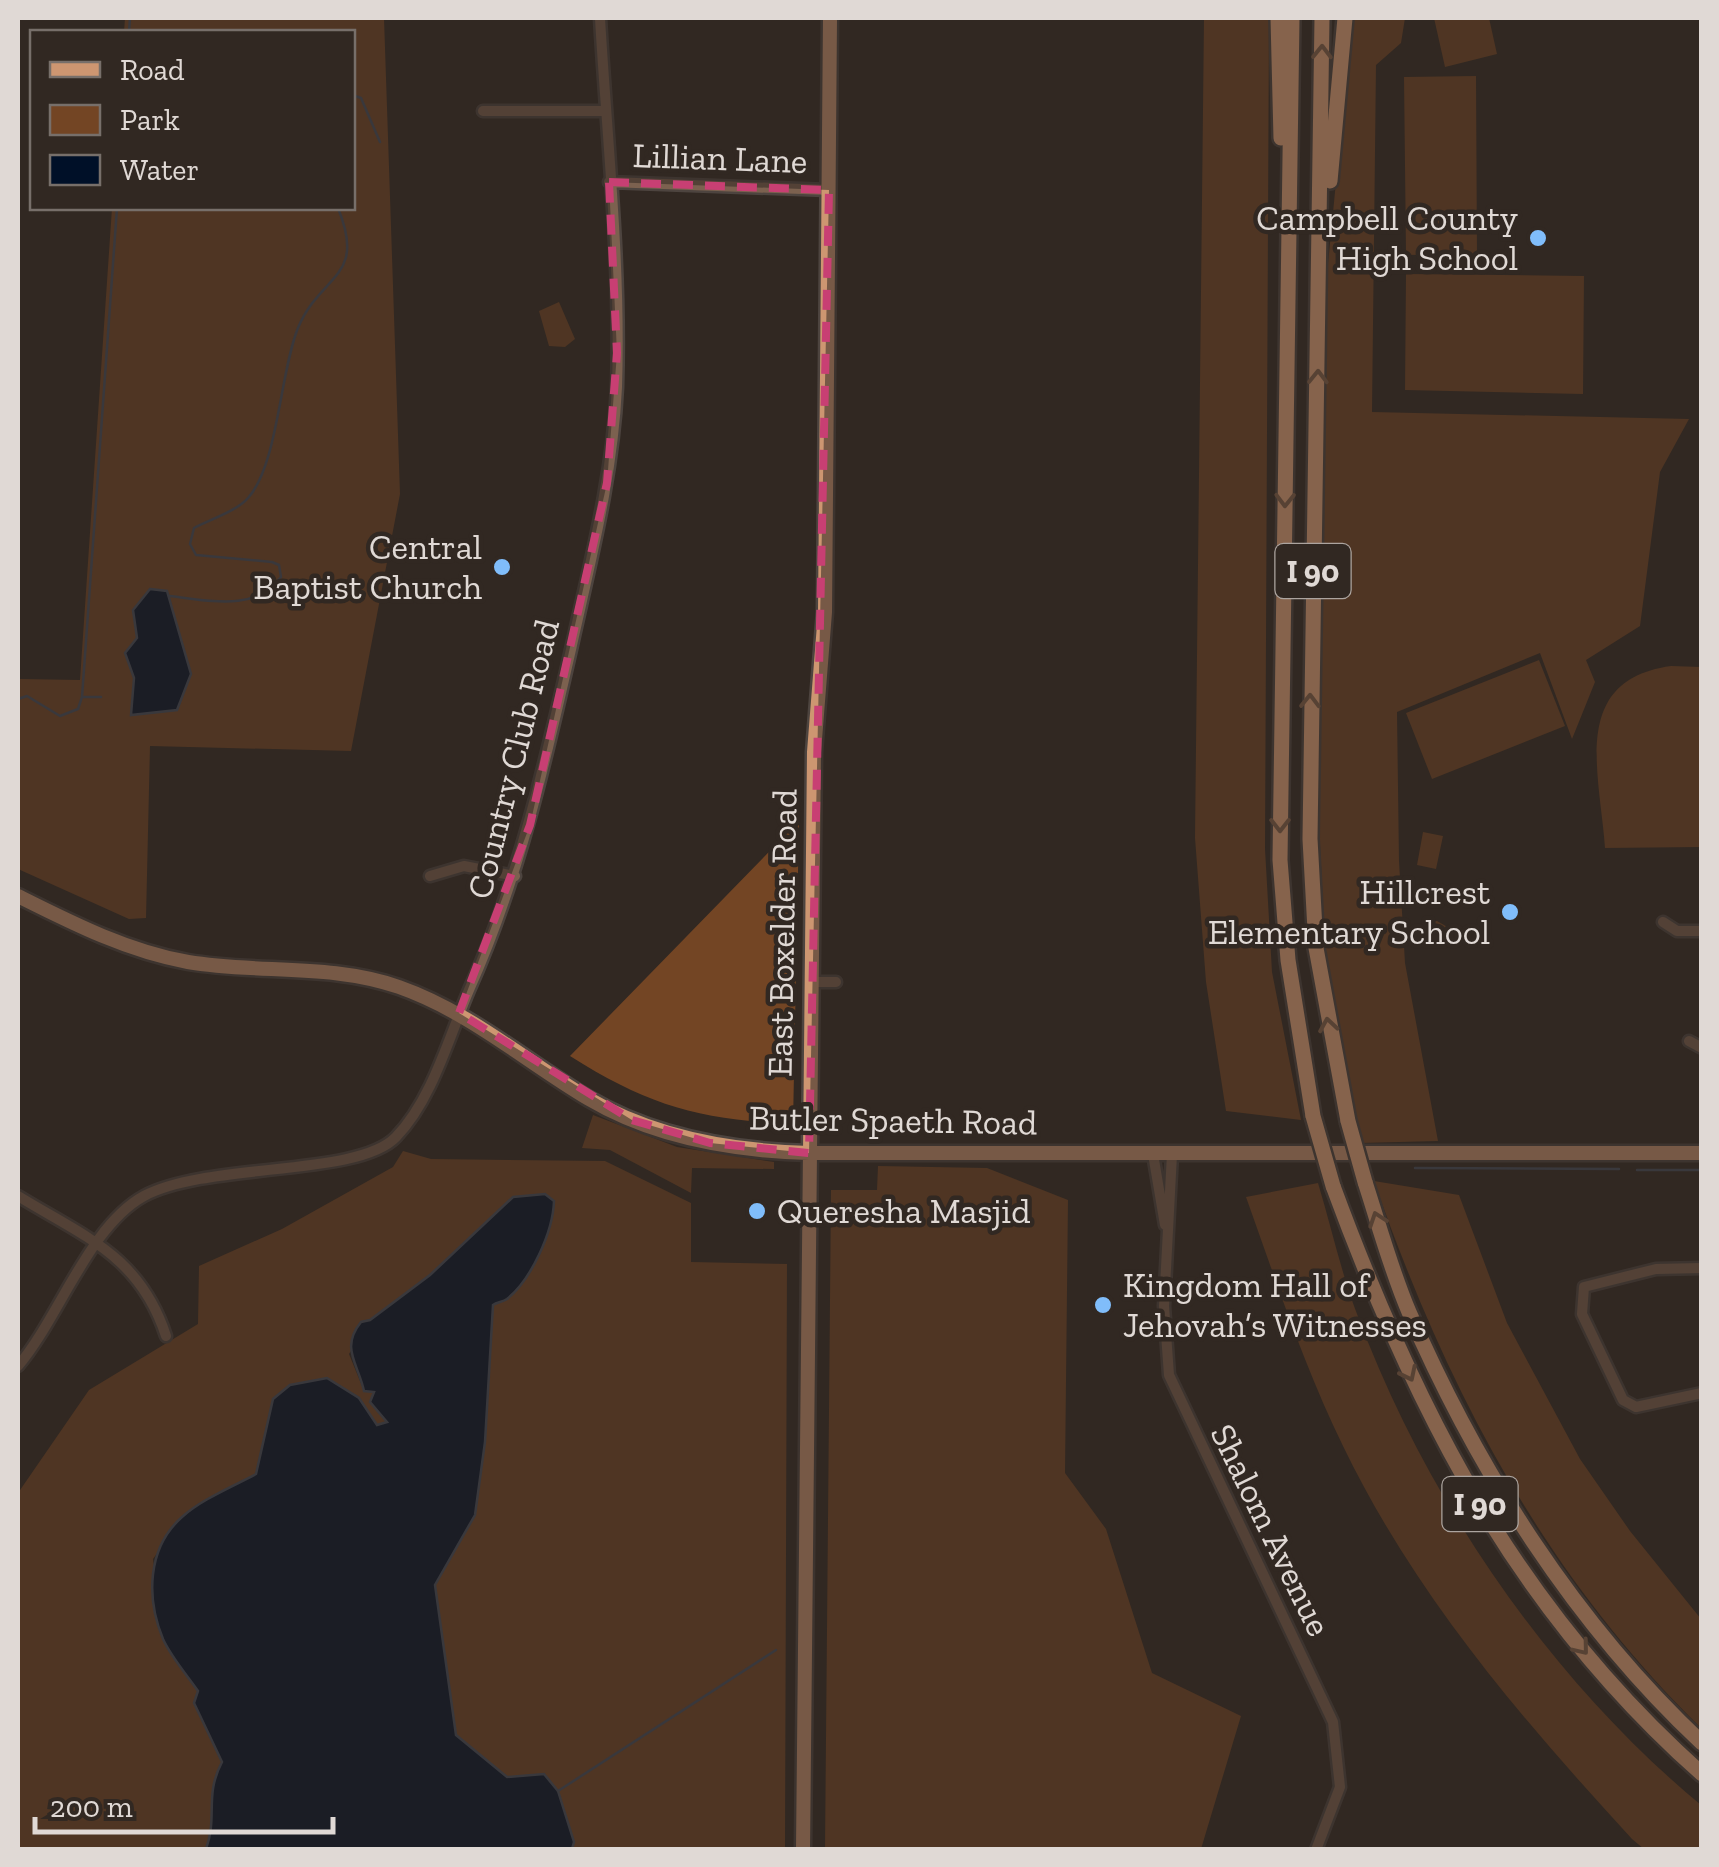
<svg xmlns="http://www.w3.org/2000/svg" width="1719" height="1867" font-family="'Zilla Slab',serif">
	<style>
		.green { fill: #734524 }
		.water { fill: #001028; stroke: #434c5c; stroke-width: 2.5 }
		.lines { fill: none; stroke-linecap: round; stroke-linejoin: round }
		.stream { stroke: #434c5c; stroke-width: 2.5 }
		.minor-casing { stroke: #4d443f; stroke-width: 15 }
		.major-casing { stroke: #4d443f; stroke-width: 19 }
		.highway-casing { stroke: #4d443f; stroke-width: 20 }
		.minor { stroke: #7c614f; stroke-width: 10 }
		.major { stroke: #cd9671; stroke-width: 14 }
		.highway { stroke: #edab7e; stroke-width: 15 }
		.highway-bridge-casing { stroke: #4d443f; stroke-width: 20; stroke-linecap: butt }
		.highway-bridge { stroke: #edab7e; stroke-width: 15 }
		.oneway { stroke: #86634b }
		.marked { fill: none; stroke: #c83f73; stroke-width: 8; stroke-dasharray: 20 12; stroke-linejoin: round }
		.poi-dot { fill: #80bdfa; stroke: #312822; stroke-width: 4 }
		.labels { text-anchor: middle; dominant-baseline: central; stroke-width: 9; stroke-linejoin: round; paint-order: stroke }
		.shield { fill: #312822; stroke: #aca49f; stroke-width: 2.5 }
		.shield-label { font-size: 32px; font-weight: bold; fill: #e0d9d5 }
		.street-label { font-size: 35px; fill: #e0d9d5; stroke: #312822 }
		.poi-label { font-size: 35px; fill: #e0d9d5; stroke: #312822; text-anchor: end }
	</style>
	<rect width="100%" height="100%" fill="#312822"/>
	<path class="green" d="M125,18H384L400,494L351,751L150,746L146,918L129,919L18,869V679L80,680L112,208H352V32H124Z
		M1204,18H1269L1265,849L1272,972L1301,1120L1226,1111L1206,982L1195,838Z
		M1352,18H1405L1401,43L1376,65L1372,412L1689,419L1660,472L1640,626L1586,660L1595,682L1572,739L1540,653L1397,712L1399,861L1405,963L1438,1141L1361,1143L1339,1047L1325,944L1319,825L1326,284Z
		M1434,18H1489L1497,54L1445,67Z
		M1476,76L1477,254L1406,255L1404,77Z
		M1406,274L1584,276L1583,394L1405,390Z
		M559,302L575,339L565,347L549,346L539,311Z
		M1539,660L1565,726L1432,779L1406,713Z
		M1671,666L1701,667V847L1605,848C1600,774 1569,680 1671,666Z
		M799,821L793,1124C700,1120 649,1106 570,1056Z
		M1423,832L1443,836L1436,869L1417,865Z
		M1437,921L1451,929L1450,942L1432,944L1419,936L1423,923Z
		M593,1115L677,1147L774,1162V1169L692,1168L691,1193L610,1150L582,1148Z
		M403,1151L431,1159L605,1161L691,1203V1262L787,1264L785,1849H572L574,1842L558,1791L544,1774L507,1777L456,1735L435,1585L475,1515L485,1442L493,1304C525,1283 553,1239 553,1201L513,1197L430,1275L370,1320L349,1354L364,1391L374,1392L377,1410L387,1422L377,1425L359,1397L328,1378L290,1385L273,1399L256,1474L185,1514L153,1559L163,1639L198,1692L194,1703L222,1762C204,1796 218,1816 206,1849L18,1850V1493L89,1390L198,1324L199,1266L282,1229L393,1167Z
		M878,1166L987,1168L1068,1200L1065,1473L1106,1529L1152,1673L1241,1716L1201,1849H825L831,1190H877Z
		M1374,1181L1459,1195L1507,1323L1580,1459L1630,1531L1701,1619V1728C1543,1573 1446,1388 1374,1181Z
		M1318,1183C1331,1226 1341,1272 1357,1314C1426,1499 1549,1679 1701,1805V1849H1644L1632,1839C1521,1718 1415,1595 1343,1446C1304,1366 1276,1281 1246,1197Z"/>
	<path class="water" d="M150,589L167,591L191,674L177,710L131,715L134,678L125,653L137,638L133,610Z
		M545,1194L554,1201C553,1232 531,1280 507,1299C503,1302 497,1302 493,1305L485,1442L475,1515L435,1585L456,1735L507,1777L544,1774L558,1791L574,1842L572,1849H206C218,1816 204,1796 222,1762L194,1703L198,1691C187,1675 171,1657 163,1639C146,1598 147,1548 182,1517C202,1499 232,1487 256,1474L273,1399L290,1385L327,1378L359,1398L377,1425L387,1422L370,1402L374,1392L364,1391C358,1363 340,1348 361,1322L370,1320L430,1275L513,1197Z"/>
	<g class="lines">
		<path class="stream" d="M129,32L130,18
			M352,95L361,98L380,142
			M169,596C208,600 254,613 281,577L279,565L272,562L196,555L190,544L194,528C209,520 237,511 248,498C278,465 280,372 298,328C321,273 367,279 338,208
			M83,697H101
			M18,699L27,696L60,716L78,709L82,697L117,208
			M1415,1168L1619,1169
			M1637,1170H1702
			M558,1791L776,1650"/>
		<defs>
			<path id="minor" d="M483,111H605
				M609,182L829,190
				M430,876L464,866L515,876
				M1663,922L1677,931H1702
				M812,982H836
				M1689,1041L1702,1048
				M1153,1154L1165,1225
				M1172,1154L1164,1306L1169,1375L1333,1722L1340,1787L1316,1850
				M18,1196C85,1237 140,1256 166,1336
				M1702,1268L1656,1269L1584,1287L1582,1314L1623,1400L1636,1407L1702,1393
				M18,1366C59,1318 89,1226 144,1196C208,1162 358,1177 396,1137C432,1100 449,1037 469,990C519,879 545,764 572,645C591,559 613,475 617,387C621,264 607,140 600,18"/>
			<path id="major" d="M18,896C72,923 127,951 188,962C258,974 330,963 399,987C470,1012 525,1061 589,1099C655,1138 733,1151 809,1153H1702
				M803,1850L814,752L825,612L830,18"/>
			<path id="highway" d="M1278,18L1281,138
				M1292,18L1280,860L1288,960L1313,1116
				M1322,18L1310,839L1316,948L1348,1121
				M1330,181L1345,18
				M1365,1182C1379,1225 1391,1270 1409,1312C1478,1471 1575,1624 1702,1743
				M1333,1186C1417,1414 1517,1610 1702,1774"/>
		</defs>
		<use href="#minor" class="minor-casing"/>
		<use href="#major" class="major-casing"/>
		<use href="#highway" class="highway-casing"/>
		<use href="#minor" class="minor"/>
		<use href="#major" class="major"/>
		<use href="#highway" class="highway"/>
		<defs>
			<path id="highway-bridge" d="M1313,1116L1333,1186
				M1348,1121L1365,1182"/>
		</defs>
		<use href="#highway-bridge" class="highway-bridge-casing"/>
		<use href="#highway-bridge" class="highway-bridge"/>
	</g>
	<defs><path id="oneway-chevron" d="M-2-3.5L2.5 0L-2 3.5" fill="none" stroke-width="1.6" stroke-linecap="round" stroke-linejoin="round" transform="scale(2.5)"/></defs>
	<g class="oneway">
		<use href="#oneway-chevron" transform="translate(1322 52) rotate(-89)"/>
		<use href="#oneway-chevron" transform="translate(1318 377) rotate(-89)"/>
		<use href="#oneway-chevron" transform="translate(1285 500) rotate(91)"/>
		<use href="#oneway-chevron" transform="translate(1310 701) rotate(-89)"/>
		<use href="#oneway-chevron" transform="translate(1280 825) rotate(90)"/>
		<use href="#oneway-chevron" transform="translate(1328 1025) rotate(-99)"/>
		<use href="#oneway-chevron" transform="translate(1377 1219) rotate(-109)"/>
		<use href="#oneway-chevron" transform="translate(1409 1374) rotate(64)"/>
		<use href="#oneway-chevron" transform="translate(1582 1648) rotate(51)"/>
	</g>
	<path d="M0 0H1719V1867H0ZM609,182L829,190L809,1153L710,1143L632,1120L459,1013L530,825L607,483L617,353Z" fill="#312822" fill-opacity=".55" fill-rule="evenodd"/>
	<path class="marked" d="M609,182L829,190L809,1153L710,1143L632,1120L459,1013L530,825L607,483L617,353Z"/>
	<g class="poi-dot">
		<circle cx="1538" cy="238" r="10"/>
		<circle cx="502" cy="567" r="10"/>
		<circle cx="1510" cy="912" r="10"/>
		<circle cx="757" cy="1211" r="10"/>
		<circle cx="1103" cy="1305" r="10"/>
	</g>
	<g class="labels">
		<g class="shield">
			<rect x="1275.5" y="544" width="75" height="54" rx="8"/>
			<rect x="1442.5" y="1477" width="75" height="54" rx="8"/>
		</g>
		<g class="shield-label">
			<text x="1313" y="571">I 90</text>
			<text x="1480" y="1504">I 90</text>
		</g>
		<g class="street-label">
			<text transform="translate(720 158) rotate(2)">Lillian Lane</text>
			<text transform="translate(513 759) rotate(-76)">Country Club Road</text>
			<text transform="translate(782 933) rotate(-89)">East Boxelder Road</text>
			<text transform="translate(893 1120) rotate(1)">Butler Spaeth Road</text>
			<text transform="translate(1271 1530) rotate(64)">Shalom Avenue</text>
		</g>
		<g class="poi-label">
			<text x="1518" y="218">Campbell County<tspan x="1518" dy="40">High School</tspan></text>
			<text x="482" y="547">Central<tspan x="482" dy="40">Baptist Church</tspan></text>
			<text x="1490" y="892">Hillcrest<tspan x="1490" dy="40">Elementary School</tspan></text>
			<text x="777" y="1211" text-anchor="start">Queresha Masjid</text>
			<text x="1123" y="1285" text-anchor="start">Kingdom Hall of<tspan x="1123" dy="40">Jehovah’s Witnesses</tspan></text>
		</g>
	</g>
	<rect width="1719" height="1867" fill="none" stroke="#e0d9d5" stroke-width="40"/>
	<rect x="30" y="30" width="325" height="180" fill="#312822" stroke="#776f6a" stroke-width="2.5"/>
	<rect x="50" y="62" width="50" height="15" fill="#cd9671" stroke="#776f6a" stroke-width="2.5"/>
	<text x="120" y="80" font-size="30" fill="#e0d9d5">Road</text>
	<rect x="50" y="105" width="50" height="30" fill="#734524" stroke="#776f6a" stroke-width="2.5"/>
	<text x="120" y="130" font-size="30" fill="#e0d9d5">Park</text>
	<rect x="50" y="155" width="50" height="30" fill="#001028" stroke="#776f6a" stroke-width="2.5"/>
	<text x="120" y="180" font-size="30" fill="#e0d9d5">Water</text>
	<path d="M35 1817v15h298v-15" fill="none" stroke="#e0d9d5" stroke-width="5"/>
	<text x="50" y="1817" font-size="30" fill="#e0d9d5" stroke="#312822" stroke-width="8" paint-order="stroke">200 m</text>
</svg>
